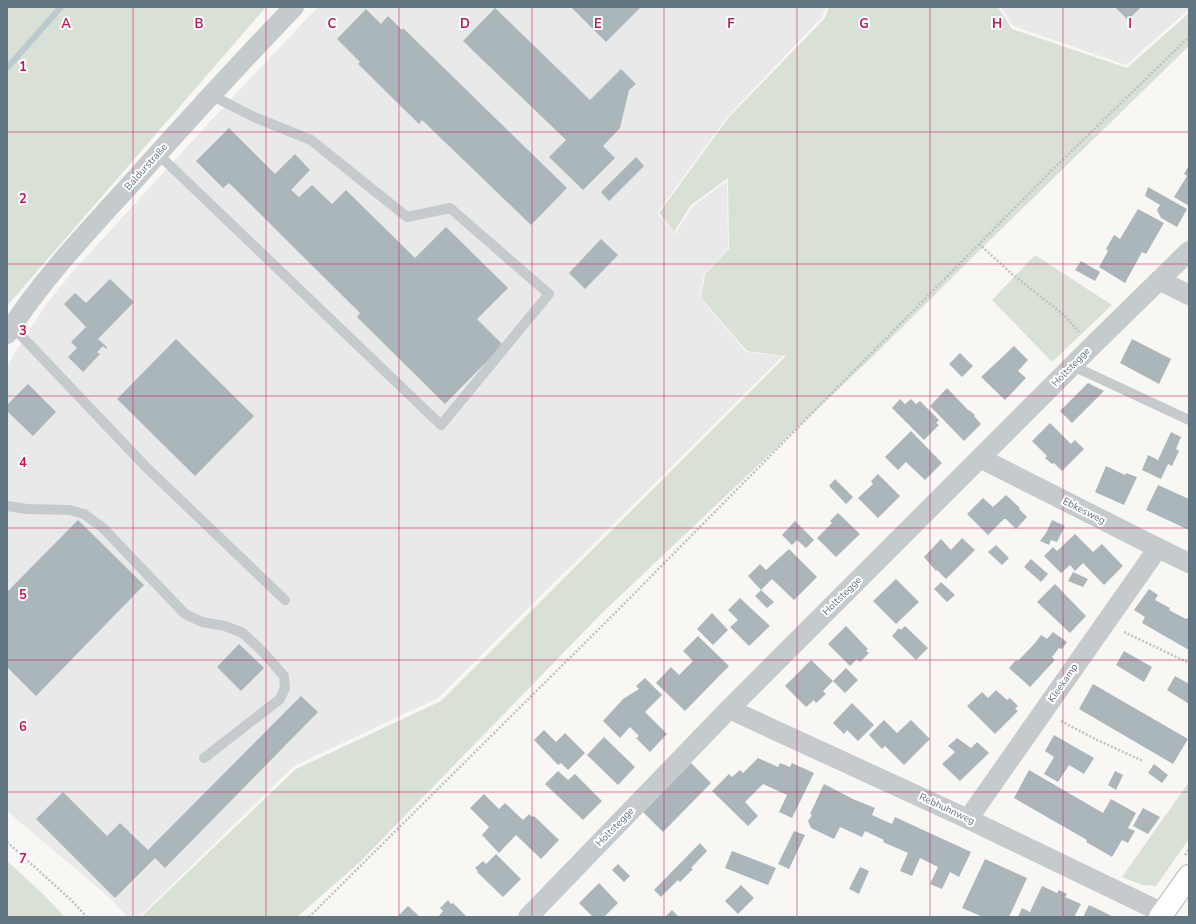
<svg xmlns="http://www.w3.org/2000/svg" width="1196" height="924" font-family="'Nunito Sans',sans-serif">
	<style>
		.built { fill: #e8e9e8 }
		.green { fill: #d9e0d5 }
		.lines { fill: none; stroke-linecap: round; stroke-linejoin: round }
		.stream { stroke: #bbcacd; stroke-width: 6 }
		.building { fill: #abb6ba }
		.secondary-casing { stroke: #b4bcc0; stroke-width: 24 }
		.path { stroke: #bec2c3; stroke-width: 2.5; stroke-dasharray: 2 2; stroke-linecap: butt }
		.lane { stroke: #c5cacd; stroke-width: 10 }
		.street { stroke: #c5cacd; stroke-width: 20 }
		.secondary { stroke: #fff; stroke-width: 22 }
		.grid { fill: none; stroke: #c2185b; stroke-width: 1; stroke-opacity: 0.55 }
		.labels { text-anchor: middle; dominant-baseline: central; stroke-width: 4; stroke-linejoin: round; paint-order: stroke }
		.street-label { font-size: 10px; fill: #607682; stroke: #fff }
		.grid-label { font-size: 13px; text-anchor: middle; font-weight: bold; fill: #c2185b; stroke: #fff; stroke-width: 4; stroke-linejoin: round; paint-order: stroke }
	</style>
	<rect width="100%" height="100%" fill="#f8f7f4"/>
	<path class="built" d="M318,7H826L822,17L728,116L657,213L675,234L693,206L727,181L728,249L704,274L700,298L746,352L783,356L438,698L294,766L139,917H128L109,897L7,811V367L16,351L45,306L75,269L231,99Z
		M1001,7H1189V9L1126,65L1013,26Z"/>
	<path class="green" d="M7,7H266L7,306Z
		M829,7H998L1012,29L1127,68L1189,13V46L989,241L866,363L601,614L360,862L297,917H141L296,769L441,701L786,356L747,351L701,298L705,274L729,249L728,178L691,205L674,232L659,213L729,117L825,18Z
		M1035,255L1112,305L1052,362L992,300Z
		M1189,782V839L1156,886L1142,885L1122,877Z
		M7,861L44,895L65,917H7Z"/>
	<g class="lines">
		<path class="stream" d="M7,68L61,7"/>
	</g>
	<path class="building" d="M571,7H641L606,42Z
		M1115,7H1141L1128,20Z
		M495,8L590,100L621,69L636,84L629,90L620,128L603,146L615,158L583,190L549,157L566,140L463,41Z
		M366,9L381,24L388,16L402,30L403,28L567,188L531,225L422,120L419,124L358,64L360,62L337,39Z
		M229,128L275,174L295,154L310,170L291,190L299,197L312,185L332,204L346,190L415,258L446,227L508,288L477,319L503,345L445,404L357,317L360,313L229,183L223,188L196,161Z
		M636,157L644,166L609,201L601,192Z
		M1189,165V206L1174,197L1187,176L1184,174Z
		M1148,187L1187,209L1177,227L1161,218L1157,210L1160,205L1145,196Z
		M1138,209L1164,223L1146,254L1142,252L1125,283L1099,267L1108,251L1106,249L1114,235L1120,239Z
		M601,239L618,255L585,289L569,273Z
		M1081,261L1100,272L1095,281L1075,270Z
		M110,279L134,302L98,339L107,347L106,349L103,346L97,352L100,354L83,372L68,357L77,348L71,342L86,327L64,304L75,293L86,303Z
		M176,339L254,416L195,476L117,399Z
		M1132,339L1171,359L1159,384L1120,363Z
		M1014,346L1028,360L1018,371L1026,378L1005,400L981,377Z
		M960,353L973,366L962,377L949,364Z
		M1088,383L1104,391L1072,423L1060,411Z
		M28,384L56,412L33,436L7,411V405Z
		M947,388L969,411V410L975,415L974,416L981,424L964,441L930,406Z
		M900,399L905,404L911,399L916,404L920,401L939,420L936,423L939,425L924,440L892,408Z
		M1050,423L1071,444L1075,440L1084,449L1062,471L1054,463L1052,464L1045,458L1047,456L1032,441Z
		M911,431L942,463L925,480L906,462L898,470L885,457Z
		M1171,432L1181,437L1176,449L1179,451L1172,466L1168,464L1161,479L1142,470L1148,455L1158,460Z
		M1106,466L1125,475L1126,473L1137,477L1124,505L1095,492Z
		M878,474L900,496L878,518L858,498L873,484L871,481Z
		M835,479L853,497L846,504L829,486Z
		M1158,485L1189,499V530L1146,510Z
		M1006,495L1020,508L1019,509L1027,517L1016,529L1006,519H1004L988,535L967,514L983,498L993,507Z
		M838,513L860,534L836,557L817,538L832,523L830,521Z
		M78,520L144,585L36,696L7,667V592Z
		M1052,520L1065,526L1057,542L1051,540L1049,545L1040,541L1046,533Z
		M795,521L814,540L806,548L797,540L792,545L782,535Z
		M1075,534L1093,552L1102,544L1123,566L1104,585L1083,563L1075,571L1070,565L1061,573L1044,556L1053,547L1057,551Z
		M962,538L975,550L946,579L937,570L936,571L924,557L941,539L951,550Z
		M996,545L1009,558L1002,565L988,552Z
		M789,549L817,577L794,600L772,579L761,590L748,576L760,564L766,570Z
		M1031,559L1048,574L1041,582L1024,567Z
		M1073,572L1088,579L1083,587L1068,581Z
		M896,579L919,602L896,624L873,601Z
		M941,582L955,595L947,602L934,589Z
		M1055,584L1086,616L1070,633L1037,602Z
		M1149,589L1158,595L1155,600L1170,608L1169,610L1186,619L1187,618L1189,619V650L1142,623L1145,617L1134,610Z
		M761,590L774,602L767,608L755,596Z
		M740,598L770,626L749,646L730,627L738,620L728,610Z
		M712,613L728,630L713,645L697,629Z
		M846,626L868,649L866,651L869,653L860,662L857,659L850,666L828,644Z
		M905,626L928,648L916,660L892,636L899,628L901,630Z
		M1053,632L1067,642L1062,649L1059,648L1052,657L1055,660L1030,687L1009,668L1016,660L1018,661L1036,642L1041,635L1047,639Z
		M698,636L729,666L685,711L656,683L671,667L679,675L693,661L683,651Z
		M239,644L264,668L241,691L217,667Z
		M1124,651L1152,667L1144,682L1116,665Z
		M811,660L833,681L823,691L826,694L816,703L814,700L806,707L785,686Z
		M846,668L858,680L845,693L833,681Z
		M1175,676L1189,684V704L1167,690Z
		M645,678L662,695L645,712L667,734L650,752L636,738L639,736L630,727L620,738L603,721L623,699L639,689L636,686Z
		M1093,684L1188,739L1173,764L1079,709Z
		M996,690L1007,700L1010,698L1018,706L1015,709L1018,711L995,734L967,706L982,692L988,698Z
		M301,696L318,712L165,868L155,858L115,898L36,819L63,792L107,836L120,823L148,850Z
		M852,703L874,725L858,741L847,730L844,734L833,723Z
		M884,720L897,733L911,720L930,739L904,765L885,746L882,749L869,735Z
		M544,730L556,742L565,733L585,753L568,770L561,763L558,765L534,740Z
		M1054,735L1094,758L1084,774L1069,765L1058,782L1044,774L1054,757L1045,751Z
		M604,737L635,767L618,785L587,755Z
		M957,738L971,748L977,742L989,753L960,781L942,764L955,752L948,746Z
		M758,758L778,767L780,763L790,767L792,763L814,773L792,818L779,812L787,795L763,784L745,802L758,816L748,826L712,791L729,774L732,777L740,770L743,773Z
		M691,763L711,783L663,832L643,812Z
		M1154,764L1168,775L1162,783L1148,773Z
		M1029,770L1103,813L1111,799L1136,813L1128,828L1135,831L1128,843L1122,840L1112,857L1086,842L1087,840L1014,798Z
		M558,771L568,780L575,774L602,801L583,820L545,784Z
		M1115,771L1123,775L1116,790L1108,785Z
		M824,784L853,799L875,808L872,815L892,824L895,817L971,852L959,877L950,872L942,889L930,884L938,867L920,858L912,876L900,871L908,853L883,842L884,840L865,831L862,837L840,827L834,839L811,828L808,821L812,815L810,814Z
		M484,794L499,809L505,803L523,820L529,814L532,817L534,816L559,840L541,859L516,835L499,853L482,835L489,827L470,808Z
		M1143,808L1160,817L1148,834L1133,826Z
		M794,831L805,835L789,869L778,864Z
		M700,843L707,851L691,868L693,869L680,882L678,880L661,897L654,890Z
		M732,851L776,868L768,885L725,868Z
		M496,854L521,879L503,897L477,872L478,871L475,868L483,861L486,864Z
		M985,859L1027,878L1009,917H983L962,908Z
		M618,864L630,876L624,882L612,870Z
		M860,867L869,871L859,894L849,889Z
		M599,883L618,903L604,917H593L579,903Z
		M741,885L754,898L738,914L725,901Z
		M1042,886L1057,893L1059,890L1067,894L1065,897L1081,904L1074,917H1018L1022,908L1030,912Z
		M448,900L451,904L453,903L467,917H438L443,911L440,908Z
		M1089,905L1114,917H1083Z
		M408,906L417,914L419,917H397Z
		M672,910L679,917H665Z"/>
	<g class="lines">
		<defs>
			<path id="secondary" d="M1160,917L1189,876"/>
		</defs>
		<use href="#secondary" class="secondary-casing"/>
		<path class="path" d="M979,244L1012,274L1064,315L1079,332
			M1124,632L1189,663
			M1061,721L1095,739L1143,761
			M7,842L70,899L87,917
			M1185,855L1189,849
			M309,917L621,607L1051,171L1189,37"/>
		<path class="lane" d="M158,154L441,425L549,294L450,208L407,217L311,140L254,117L211,95
			M12,326L145,466L285,600
			M1073,366L1189,420
			M7,506L27,509L70,510L84,514L103,528L185,614L202,622L225,626L243,633L263,652L284,676L285,688L280,699L204,758"/>
		<path class="street" d="M1159,280L1189,295
			M7,334C44,276 92,227 138,176C189,119 241,62 294,7
			M980,458L1158,548L1189,563
			M729,709L968,819L1163,913
			M968,819L1158,548
			M528,917L729,709L1092,346L1189,251"/>
		<use href="#secondary" class="secondary"/>
	</g>
	<path class="grid" d="M133,7V917M266,7V917M399,7V917M532,7V917M664,7V917M797,7V917M930,7V917M1063,7V917M7,132H1189M7,264H1189M7,396H1189M7,528H1189M7,660H1189M7,792H1189"/>
	<g class="labels">
		<g class="street-label">
			<text transform="translate(146 167) rotate(-48)">Baldurstraße</text>
			<text transform="translate(1071 367) rotate(-46)">Holtstegge</text>
			<text transform="translate(1084 511) rotate(27)">Ebkesweg</text>
			<text transform="translate(842 596) rotate(-45)">Holtstegge</text>
			<text transform="translate(1063 683) rotate(-55)">Kleekamp</text>
			<text transform="translate(947 809) rotate(25)">Rebhuhnweg</text>
			<text transform="translate(615 827) rotate(-46)">Holtstegge</text>
		</g>
	</g>
	<g class="grid-label">
		<text x="66" y="28">A</text>
		<text x="199" y="28">B</text>
		<text x="332" y="28">C</text>
		<text x="465" y="28">D</text>
		<text x="598" y="28">E</text>
		<text x="731" y="28">F</text>
		<text x="864" y="28">G</text>
		<text x="997" y="28">H</text>
		<text x="1130" y="28">I</text>
		<text x="23" y="71">1</text>
		<text x="23" y="203">2</text>
		<text x="23" y="335">3</text>
		<text x="23" y="467">4</text>
		<text x="23" y="599">5</text>
		<text x="23" y="731">6</text>
		<text x="23" y="863">7</text>
	</g>
	<rect width="1196" height="924" fill="none" stroke="#607682" stroke-width="16"/>
</svg>
